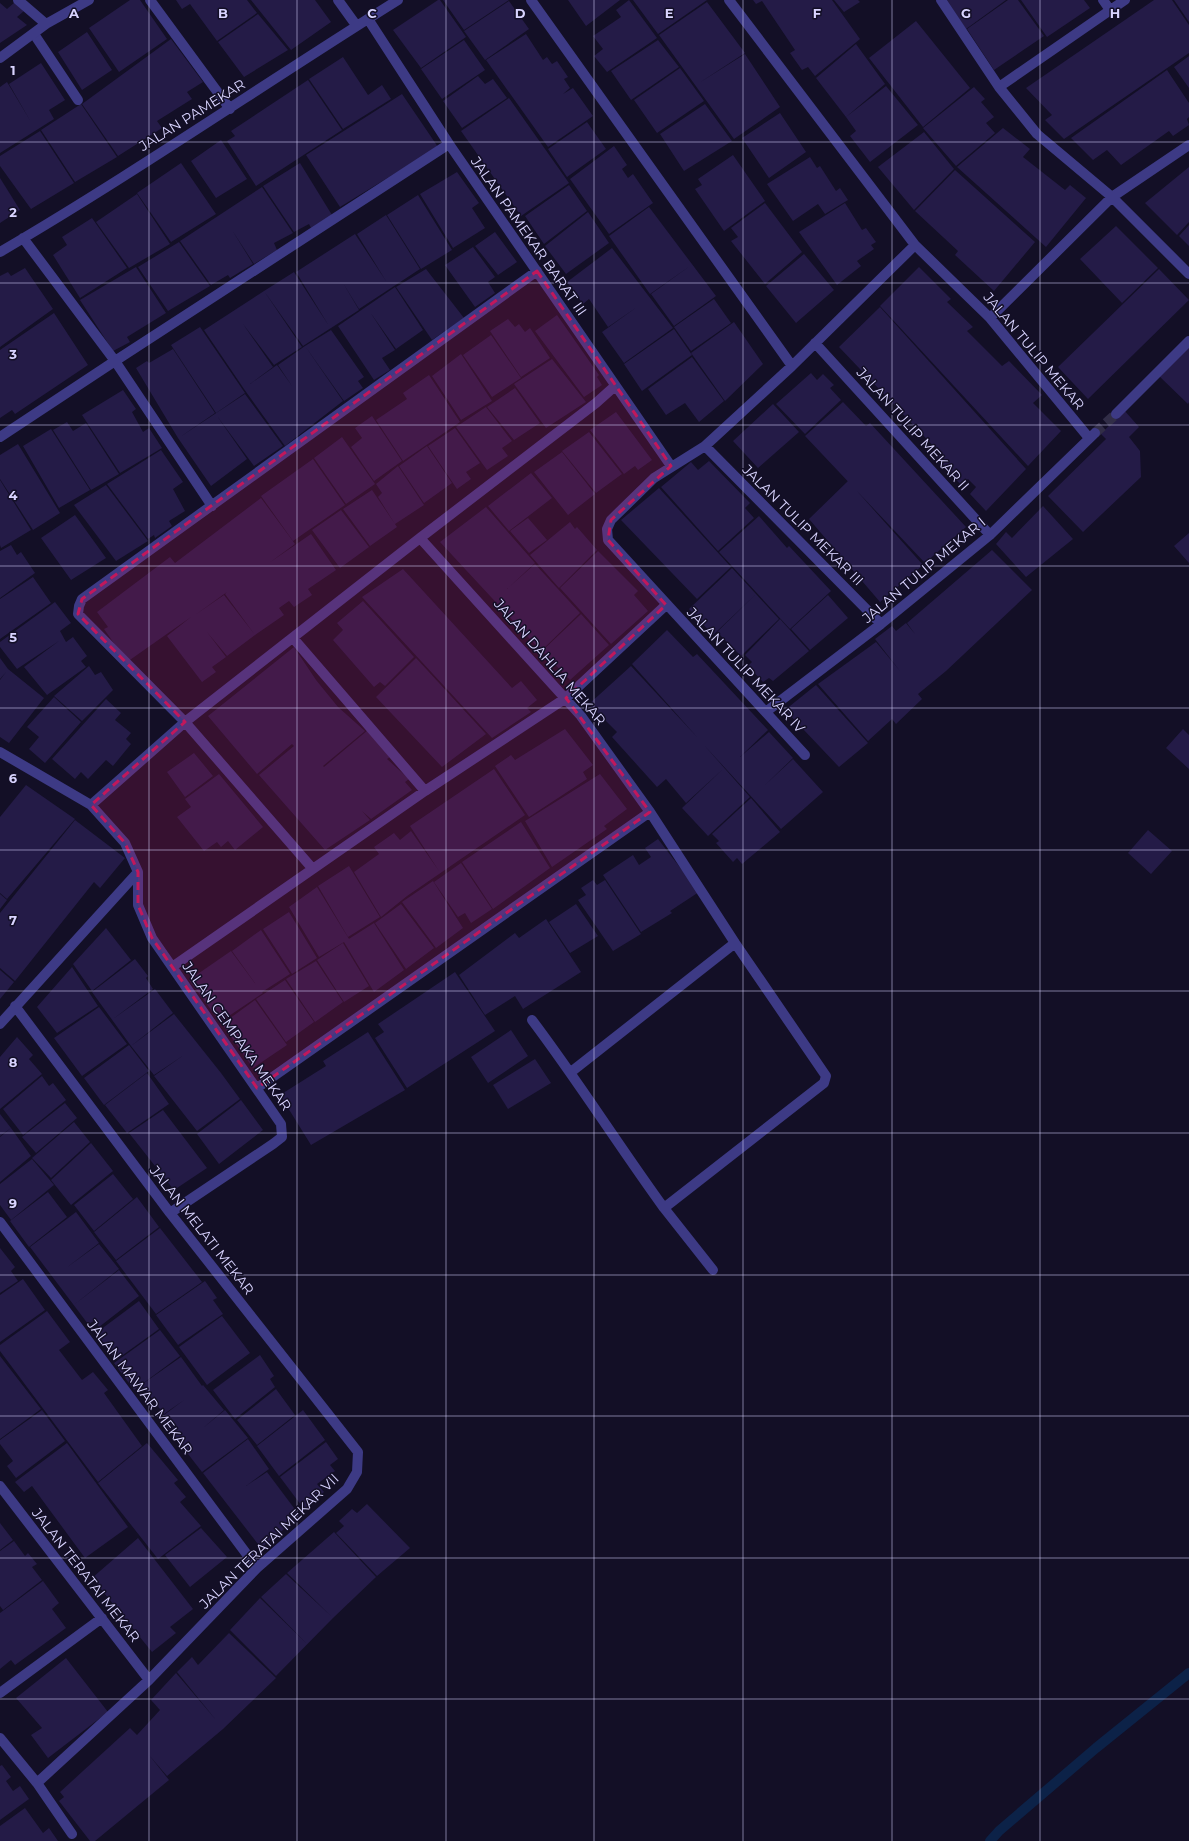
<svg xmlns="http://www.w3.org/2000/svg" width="1189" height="1841" font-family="Montserrat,sans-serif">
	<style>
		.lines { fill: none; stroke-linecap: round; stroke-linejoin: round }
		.stream { stroke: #0c2248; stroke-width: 10 }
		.building { fill: #241b47 }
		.street-tunnel { stroke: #312d47; stroke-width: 10; stroke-dasharray: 10 5; stroke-linecap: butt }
		.lane { stroke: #3d3a85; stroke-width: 10 }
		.street { stroke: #3d3a85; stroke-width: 10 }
		.marked { fill: #c2185b; fill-opacity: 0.2; stroke: #c2185b; stroke-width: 3; stroke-dasharray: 8 5; stroke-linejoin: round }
		.grid { fill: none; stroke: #d9d4ff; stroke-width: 1; stroke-opacity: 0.55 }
		.labels { text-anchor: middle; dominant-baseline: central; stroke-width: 3; stroke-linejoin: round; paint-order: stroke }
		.street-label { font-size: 14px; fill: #d9d4ff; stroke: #130f26 }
		.grid-label { font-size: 13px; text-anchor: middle; font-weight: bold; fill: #d9d4ff; stroke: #130f26; stroke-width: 3; stroke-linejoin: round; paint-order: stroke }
	</style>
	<rect width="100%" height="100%" fill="#130f26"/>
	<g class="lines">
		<path class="stream" d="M990,1841L999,1831L1096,1748L1189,1673"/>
	</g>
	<path class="building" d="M130,0H140L167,39L119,72L89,28Z
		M176,0H247L257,13L217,41L190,4L182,9Z
		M251,0H315L331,22L291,50Z
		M438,0H440L466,37L421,68L393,30Z
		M443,0H509L464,30Z
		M568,0H620L586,26Z
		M629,0L657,38L607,72L594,56L603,49L593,36L621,17L616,10Z
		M633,0H707L658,34Z
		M753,0H832L860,39L815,76L808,67L802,70L790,53L795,50L762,1L756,4Z
		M834,0H858L860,2L844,12Z
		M947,0H1006L966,29Z
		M1008,0H1018L1044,36L994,70L967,29Z
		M1021,0H1084L1090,8L1047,37Z
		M1154,0H1172L1189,25V53L1064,139L1045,120L1052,115L1026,88Z
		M1174,0H1189V22Z
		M509,1L529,29L485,60L464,31Z
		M15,2L24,11L17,17L27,25L0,43V3L7,9Z
		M707,2L745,53L699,83L745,54L780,107L734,139L659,35Z
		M258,14L288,50L244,77L218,42Z
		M916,21L970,88L923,127L869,58Z
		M87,32L112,70L82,90L58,52Z
		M526,34L543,60L547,57L552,64L557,61L568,77L564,79L570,88L563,94L573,88L593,116L548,147L486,60Z
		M171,39L203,82L187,92L192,99L157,121L162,128L118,156L82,104Z
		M464,40L485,70L442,99L421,69Z
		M658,40L679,67L631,100L611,71Z
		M856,44L885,84L846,117L816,78Z
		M1189,56V88L1174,67Z
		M343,57L368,95L382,85L391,99L343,129L309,79Z
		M41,63L65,100L49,110L54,119L0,153V87L7,82L31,122L9,84Z
		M680,68L704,101L657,133L634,100Z
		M1167,70L1189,103V117L1187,119L1189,125L1173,136L1169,131L1121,165L1107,150L1093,160L1071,138Z
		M478,76L485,84L493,79L507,98L462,128L443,101Z
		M308,80L342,130L256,186L227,141L235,136L231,131Z
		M886,86L918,125L870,162L850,136L856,131L846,117Z
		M974,87L985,99L981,102L994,117L986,123L995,133L956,166L923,128Z
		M402,94L438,147L340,207L306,155Z
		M509,98L569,183L521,216L461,131Z
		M81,104L117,157L75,182L41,130Z
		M705,104L732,141L684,171L660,134Z
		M780,113L806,152L769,178L742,138Z
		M587,122L606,149L567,177L548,149Z
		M1003,128L1030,149L1023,157L1065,190L1070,185L1086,198L1046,247L957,167Z
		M40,131L74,183L31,209L0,166V156Z
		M924,132L954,169L914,210L878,167Z
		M221,140L247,179L216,198L191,161Z
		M614,146L627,165L622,169L628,178L633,174L653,203L609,234L570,179Z
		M733,155L765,201L724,231L695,189L702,185L698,179Z
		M810,157L817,168L820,166L836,191L840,188L848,200L825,214L818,204L793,221L767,184Z
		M181,163L216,214L171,242L137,193Z
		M300,163L332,215L311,228L309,224L294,232L263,186Z
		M1189,167V222L1177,235L1145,203Z
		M955,170L1035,242L994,291L955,255L958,251L915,211Z
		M457,172L479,203L472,208L485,228L453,248L420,194Z
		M0,178L20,210L0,223Z
		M569,185L587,211L544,244L525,216Z
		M262,187L293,233L274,243L277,250L254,264L232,230L253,264L230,278L228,275L211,285L180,241Z
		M137,194L170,244L129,268L96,222Z
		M418,195L452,250L421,269L387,215Z
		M765,203L802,252L765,284L731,241L738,237L731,228Z
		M845,203L862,230L866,228L876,242L871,245L874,249L857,261L861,266L837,285L799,232Z
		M649,207L716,296L674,326L651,294L690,266L650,294L609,236Z
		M588,212L609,243L566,274L545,246Z
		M386,215L420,269L359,309L343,283L359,310L303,346L264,291L294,272L329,326L296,272L355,234L386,281L357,234Z
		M92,218L127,268L80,298L53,255L67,245L62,237Z
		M1189,225V246L1179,236Z
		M1116,226L1158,268L1122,303L1080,259Z
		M495,232L517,262L498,275L475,246Z
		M179,242L210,286L168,311L138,267Z
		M473,247L495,277L488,282L495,293L475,307L445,265Z
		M612,248L673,328L624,363L602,332L637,307L608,327L589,299L583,304L567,282Z
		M804,254L834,290L796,323L766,286Z
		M136,267L166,313L127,337L130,342L113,351L80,300Z
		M919,267L951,299L947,302L973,327L967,331L1002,366L1009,361L1042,395L1033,403L1061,431L1028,466L880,306Z
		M25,268L53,309L0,347V276L8,272L11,276Z
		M426,269L464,318L432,340L396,287Z
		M1159,269L1189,300L1088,399L1058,367Z
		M395,287L423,330L396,349L370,312L395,350L382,358L390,370L374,380L338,326Z
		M264,291L302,347L274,365L243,324L273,367L250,384L277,365L292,386L278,365L305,346L343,401L285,446L244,389L204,330Z
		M714,299L731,323L691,351L674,327Z
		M880,307L1026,469L986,511L970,494L976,487L968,479L961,485L936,458L941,454L839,347Z
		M54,313L88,365L15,414L12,410L0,418V350Z
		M557,315L599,375L597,377L602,385L584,397L535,331Z
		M508,319L515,327L519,324L525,332L530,328L550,358L521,377L490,331Z
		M734,322L763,364L725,401L691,353Z
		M200,327L245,393L216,413L171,345Z
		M674,329L692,355L642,391L624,364Z
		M331,330L364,377L358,381L363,388L344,401L305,346Z
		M491,335L521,378L492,397L463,355Z
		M1189,344V402L1188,404L1158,375Z
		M173,349L215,413L180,437L245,394L283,446L254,466L217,416L247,459L211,486L178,438L136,368L147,361L149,363Z
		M461,354L492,401L461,420L432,376Z
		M692,357L724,401L699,422L685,403L666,415L648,389Z
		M552,359L586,402L546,428L514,384Z
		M811,373L817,380L823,374L834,385L830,388L841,400L805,434L776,404Z
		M429,375L460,422L403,461L376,420L407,399L403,393Z
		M515,388L540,423L514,440L487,407Z
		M123,390L136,409L132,412L143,432L149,428L162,448L120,473L82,415Z
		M843,402L866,426L870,423L966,527L925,563L805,436Z
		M773,404L799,432L758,468L733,441Z
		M486,407L512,441L502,448L508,456L487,470L456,427Z
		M1124,410L1139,427L1129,437L1140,451L1141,477L1083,532L1048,496L1106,439L1101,434Z
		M616,412L652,460L638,470L635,466L624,474L590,430Z
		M372,416L402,461L374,481L351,447L362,438L355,428Z
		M67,422L73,431L86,423L119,474L91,490L53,430Z
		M455,428L480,463L466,472L471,479L457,489L428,446Z
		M51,429L90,490L59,508L23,446Z
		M589,432L622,474L596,493L562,451Z
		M342,437L375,484L346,504L314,458Z
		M18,444L60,513L33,530L0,479V455Z
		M427,446L452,483L424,503L399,466Z
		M161,450L183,482L173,489L185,511L169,521L172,526L155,538L154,535L148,539L107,484Z
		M562,452L595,494L568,515L534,472Z
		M313,459L345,505L293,541L261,496Z
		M709,461L750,503L745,508L754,518L718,551L661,487L691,462L698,470Z
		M398,466L424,505L395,524L378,497L382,493L376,484Z
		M531,473L552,498L509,531L488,506Z
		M0,480L31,530L1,548L0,545Z
		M848,481L923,565L880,602L809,519Z
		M106,485L148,541L116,561L74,505Z
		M659,488L731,567L697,599L621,520Z
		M372,490L397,527L370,546L343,509Z
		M261,498L295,544L269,563L311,534L336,570L308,589L292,565L312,595L294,607L289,601L279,608L284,615L255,635L225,594L227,592L195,615L224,595L255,635L227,656L207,632L226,657L212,667L216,672L202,682L167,636L191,617L127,662L104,629L108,627L97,612L170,557L175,563Z
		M1043,506L1073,539L1026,577L996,544L1006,532L1012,538Z
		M486,507L535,563L507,589L535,564L580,613L541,651L440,542Z
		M341,510L369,547L340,568L312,530Z
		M75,515L106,558L71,580L41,538Z
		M759,516L787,548L789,546L831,591L790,629L719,552Z
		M528,518L547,540L529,553L510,531Z
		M570,522L575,529L577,527L597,550L559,588L530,555Z
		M1189,533V563L1174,546Z
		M11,545L17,555L21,552L35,573L0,598V551Z
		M992,550L1032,590L946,671L918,694L922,699L896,724L892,719L868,741L818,684L876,642L900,671L875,639L892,626L896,631L906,623L915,634L907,623Z
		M598,551L638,591L634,595L648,611L611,644L560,588Z
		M732,568L756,594L713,635L689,609Z
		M403,569L512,688L521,681L537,700L527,708L531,712L492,738L362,597Z
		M33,577L51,603L0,639V599Z
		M756,594L779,619L741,656L717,632Z
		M828,595L848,618L810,650L791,629Z
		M363,601L414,657L385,686L380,682L374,687L333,640L343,630L337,623Z
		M55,602L71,623L60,631L66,642L73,637L87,656L81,661L86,667L47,695L24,667L59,641L17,669L0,647V642Z
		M581,614L609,645L570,680L542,651Z
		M780,619L809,651L773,681L769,678L763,682L748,666L752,662L745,655Z
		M667,630L693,657L697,654L768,730L740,757L769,732L793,758L765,785L793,759L823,792L781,829L704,745L750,797L708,836L682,808L723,769L686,803L666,779L657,787L612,737L617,732L589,704L631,666L697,737L632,664Z
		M294,647L316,680L338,707L365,731L323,766L324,767L368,730L390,757L387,759L409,779L405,782L412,790L371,819L362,811L370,820L325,850L259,775L294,746L292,744L257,774L208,716Z
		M0,658L8,669L44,698L9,743L0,737V680L6,672L0,679Z
		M416,658L486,734L442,767L376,697Z
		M89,666L95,675L101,672L113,690L82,721L54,696Z
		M816,685L868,743L839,767L785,710Z
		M54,697L81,722L45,763L29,749L39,737L27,727Z
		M106,699L121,713L115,720L131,733L126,739L131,744L113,766L106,760L88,779L81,772L75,779L52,759Z
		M565,729L593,765L583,772L587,779L529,817L495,766L511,755L515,760Z
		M1183,729L1189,735V769L1166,748Z
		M194,753L213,776L185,797L167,772Z
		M494,769L525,815L407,896L381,917L354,872L379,854L374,847L394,833L400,840L411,831L439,871L410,826Z
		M219,774L263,827L235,850L228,841L221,847L217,842L204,851L177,817L191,807L185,799Z
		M600,774L627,809L604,826L607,829L552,867L525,821Z
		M26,785L75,819L7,899L0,893V817Z
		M751,798L780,832L742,864L737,858L733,862L716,843L719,841L712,834Z
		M75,820L125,858L100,888L94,882L15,981L0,968V913Z
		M521,822L550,868L493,909L462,862Z
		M1148,830L1172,851L1151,874L1128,853Z
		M658,839L699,892L670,911L672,913L641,932L603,875L633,855L639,865L651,857L645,848Z
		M461,863L492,909L471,923L465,913L458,917L434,882Z
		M349,866L380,917L348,937L318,886Z
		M593,880L597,885L605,880L641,934L613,951L578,900L586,895L581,888Z
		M433,881L463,928L436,948L402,902Z
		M317,887L349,939L319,957L289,907Z
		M0,894L7,900L0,909Z
		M401,904L434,948L406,969L375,923Z
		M576,904L598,936L570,953L549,922Z
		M289,912L317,958L292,974L263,929Z
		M546,919L581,972L523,1009L515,996L485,1015L459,975L515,933L519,938Z
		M374,923L404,970L374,992L344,942Z
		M106,928L131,960L92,991L73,964Z
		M261,930L290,974L262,992L263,993L220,1022L189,980L231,951L257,986L232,951Z
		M343,943L369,986L344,1002L317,960Z
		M135,959L148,976L146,978L153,989L113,1019L155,989L173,1013L131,1046L92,992Z
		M316,961L343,1002L315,1022L286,979Z
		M72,967L98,1006L57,1033L37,1007Z
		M0,970L14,982L0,999Z
		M455,972L495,1031L407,1088L375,1038L384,1032L378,1024Z
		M285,980L314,1022L286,1042L256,999Z
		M255,1000L287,1045L253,1068L222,1024Z
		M99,1007L127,1044L82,1076L54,1038Z
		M174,1014L221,1073L190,1095L221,1073L240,1099L197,1131L154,1076L184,1055L154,1075L131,1046Z
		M511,1030L528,1056L488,1083L471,1057Z
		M368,1032L405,1090L311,1145L280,1095L326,1066L323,1061Z
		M17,1037L33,1055L29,1059L42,1074L0,1109V1057Z
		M129,1045L149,1071L104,1105L84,1078Z
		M535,1059L551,1083L508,1109L493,1085Z
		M147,1073L169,1104L127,1133L105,1105Z
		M42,1076L49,1086L53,1083L66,1100L23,1135L3,1109Z
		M241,1100L263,1130L219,1164L197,1134Z
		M65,1103L77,1118L36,1153L22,1137Z
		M163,1110L207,1168L174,1190L129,1133Z
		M0,1114L11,1128L0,1136Z
		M74,1122L90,1142L51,1178L32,1158Z
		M11,1128L31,1156L0,1182V1137Z
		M91,1143L113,1171L71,1205L51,1180Z
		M32,1159L54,1185L11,1220L0,1205V1184Z
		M113,1174L133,1199L94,1231L74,1205Z
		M48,1192L67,1217L29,1247L10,1221Z
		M137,1197L159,1227L116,1260L94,1232Z
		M76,1212L99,1243L66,1268L99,1244L119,1269L75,1304L119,1270L139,1296L99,1327L94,1321L88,1324L30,1247Z
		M160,1228L202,1282L156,1314L116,1261Z
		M0,1248L15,1267L11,1271L18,1281L0,1293Z
		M23,1279L45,1310L0,1342V1295Z
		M205,1281L217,1298L213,1300L223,1314L178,1345L156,1315Z
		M139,1301L159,1329L116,1360L96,1333Z
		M47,1311L70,1342L59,1350L82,1380L93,1372L108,1390L104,1393L142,1446L98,1482L0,1351V1345Z
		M222,1316L250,1353L207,1385L179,1347Z
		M160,1330L180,1356L134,1390L114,1363Z
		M260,1355L274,1376L270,1379L275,1387L235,1419L213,1390Z
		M0,1356L41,1409L0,1439Z
		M181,1357L202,1386L203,1385L224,1410L203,1428L225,1410L248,1438L202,1472L160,1418L184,1400L164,1414L141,1385Z
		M276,1389L295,1415L257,1445L237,1420Z
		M42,1410L65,1441L16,1478L7,1466L13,1461L0,1444V1440Z
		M303,1410L325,1440L279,1476L257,1446Z
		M248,1439L269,1469L246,1486L267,1472L300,1516L261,1548L203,1473Z
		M326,1442L338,1459L330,1465L335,1471L317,1484L324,1492L304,1509L280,1477Z
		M67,1443L128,1527L85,1558L32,1486L24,1492L15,1482Z
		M147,1443L178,1480L174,1483L186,1497L180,1502L201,1526L158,1559L98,1483Z
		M367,1504L410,1548L377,1576L336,1533L344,1526L339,1521L352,1509L357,1513Z
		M0,1523L13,1540L0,1550Z
		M201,1528L227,1557L190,1587L165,1555Z
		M334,1532L376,1577L333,1618L276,1676L230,1630L260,1598L306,1643L261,1597L286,1574L331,1616L287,1573Z
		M138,1538L193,1609L170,1627L176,1633L152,1652L92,1578Z
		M14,1541L25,1556L28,1553L37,1564L32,1567L42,1580L3,1610L0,1606V1551Z
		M43,1581L59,1603L52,1609L66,1628L15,1665L11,1660L0,1669V1613Z
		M229,1633L276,1678L223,1729L167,1776L149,1755L169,1780L95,1841H90L59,1801L64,1797L60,1792L130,1728L137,1735L160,1710L151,1700L176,1673L216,1720L177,1672L192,1657L198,1665Z
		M66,1658L108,1712L48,1758L31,1735L42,1728L16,1698Z
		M2,1765L11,1777L6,1781L13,1791L20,1786L29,1799L0,1820V1766Z
		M25,1808L43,1833L49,1828L58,1841H0V1826Z"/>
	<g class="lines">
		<path class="street-tunnel" d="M1095,433L1116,414"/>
		<path class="lane" d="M34,34L78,100"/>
		<path class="street" d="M18,0L46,24
			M150,0L230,109
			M338,0L356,25
			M531,0L792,366
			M729,0L915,245L990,318L1089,438
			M941,0L999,87L1037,134L1112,197L1189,274
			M1103,0L1110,10
			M368,19L449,144L671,466
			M0,58L46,24L89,0
			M999,87L1125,0
			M0,252C135,173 265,83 398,0
			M990,318L1112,197L1189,145
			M815,343L990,535
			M1116,414L1189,341
			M0,437L115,361L23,238
			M705,446L881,624
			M212,506L115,361L449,144
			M420,538L581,716L650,812L735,943L826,1076L824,1083L664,1208C619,1146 578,1081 532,1020
			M293,638L425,791
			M767,711L881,624L990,535L1095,433
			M0,752L91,805L185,722L420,538L596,403L615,386
			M805,755L608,540L607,529L611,520L654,478L705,446L792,366L915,245
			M91,805L125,843L138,872V905L152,938L281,1124L282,1137L273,1144L170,1213
			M312,868L185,722L78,614L79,606L82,599L537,271
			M172,967L425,791L566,698L666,605
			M0,1024L138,872
			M571,1072L735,943
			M257,1088L650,812
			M664,1208L713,1270
			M0,1222L257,1568
			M0,1486L149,1680
			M0,1693L102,1618
			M0,1738L37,1783L149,1680L257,1568L347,1489L357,1472L358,1452L170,1213L15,1006
			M37,1783L72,1834"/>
	</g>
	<path class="marked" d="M537,271L671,466L611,520L608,540L666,605L566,698L650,812L257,1088L152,938L138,905V872L125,843L91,805L185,722L78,614L82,599Z"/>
	<path class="grid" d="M149,0V1841M297,0V1841M446,0V1841M594,0V1841M743,0V1841M892,0V1841M1040,0V1841M0,142H1189M0,283H1189M0,425H1189M0,566H1189M0,708H1189M0,850H1189M0,991H1189M0,1133H1189M0,1275H1189M0,1416H1189M0,1558H1189M0,1699H1189"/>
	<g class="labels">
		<g class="street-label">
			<text transform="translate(192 115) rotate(-32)">JALAN PAMEKAR</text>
			<text transform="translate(529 236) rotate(55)">JALAN PAMEKAR BARAT III</text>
			<text transform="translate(1034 351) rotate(50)">JALAN TULIP MEKAR</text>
			<text transform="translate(913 429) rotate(48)">JALAN TULIP MEKAR II</text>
			<text transform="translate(803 525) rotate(45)">JALAN TULIP MEKAR III</text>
			<text transform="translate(924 570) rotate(-40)">JALAN TULIP MEKAR I</text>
			<text transform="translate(550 662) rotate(49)">JALAN DAHLIA MEKAR</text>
			<text transform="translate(746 670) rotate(47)">JALAN TULIP MEKAR IV</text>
			<text transform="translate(237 1036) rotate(55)">JALAN CEMPAKA MEKAR</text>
			<text transform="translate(202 1230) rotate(52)">JALAN MELATI MEKAR</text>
			<text transform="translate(140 1387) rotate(53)">JALAN MAWAR MEKAR</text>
			<text transform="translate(269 1541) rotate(-44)">JALAN TERATAI MEKAR VII</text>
			<text transform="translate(86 1575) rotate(52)">JALAN TERATAI MEKAR</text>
		</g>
	</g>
	<g class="grid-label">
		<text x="74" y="18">A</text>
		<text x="223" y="18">B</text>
		<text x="372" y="18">C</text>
		<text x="520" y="18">D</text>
		<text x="669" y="18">E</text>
		<text x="817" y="18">F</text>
		<text x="966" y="18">G</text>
		<text x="1115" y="18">H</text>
		<text x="13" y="75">1</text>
		<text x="13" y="217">2</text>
		<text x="13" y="359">3</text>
		<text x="13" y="500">4</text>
		<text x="13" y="642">5</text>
		<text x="13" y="783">6</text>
		<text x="13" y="925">7</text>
		<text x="13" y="1067">8</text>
		<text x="13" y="1208">9</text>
	</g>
</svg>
